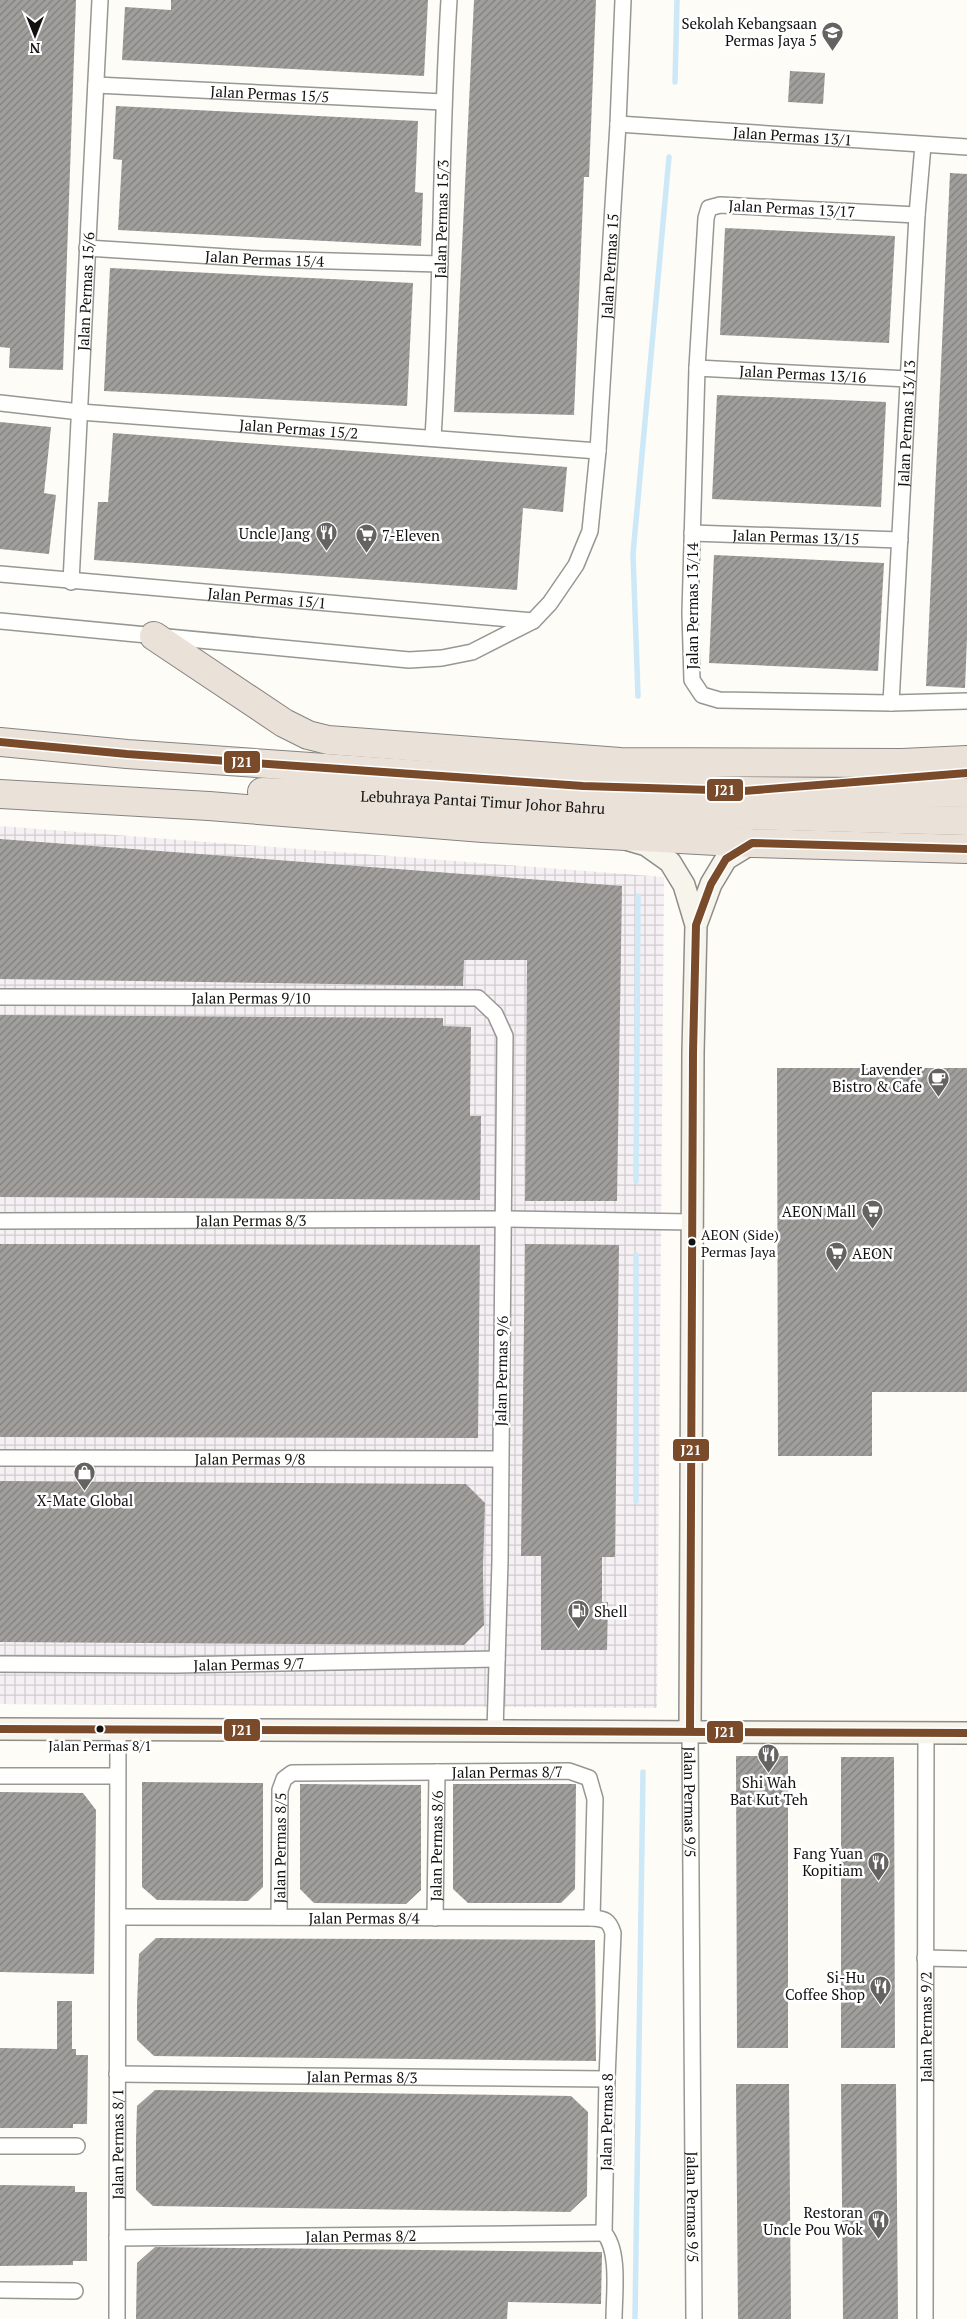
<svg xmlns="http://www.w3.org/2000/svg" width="967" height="2319" font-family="'PT Serif',serif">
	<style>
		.industrial { fill: url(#industrial-grid) }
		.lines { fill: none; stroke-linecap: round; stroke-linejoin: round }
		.stream { stroke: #cde8f7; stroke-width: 5.5 }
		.building { fill: url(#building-hatch) }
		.street-casing { stroke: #979795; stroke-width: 18 }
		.secondary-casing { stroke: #8e8d8b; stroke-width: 24 }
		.highway-casing { stroke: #858482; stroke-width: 30 }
		.street { stroke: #fffffe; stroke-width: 15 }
		.secondary { stroke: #f6f4eb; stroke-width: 21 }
		.highway { stroke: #eae1d8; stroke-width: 28 }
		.bus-1-casing { stroke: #fff; stroke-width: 11 }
		.bus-1 { stroke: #7a4b2a; stroke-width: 8 }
		.bus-dot { fill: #111; stroke: #fff; stroke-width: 2 }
		.labels { text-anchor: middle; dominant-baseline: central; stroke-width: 5; stroke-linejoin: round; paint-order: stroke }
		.bus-label { font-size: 14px; fill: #111; stroke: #fff; text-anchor: start }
		.poi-label { font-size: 15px; fill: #111; stroke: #fff; text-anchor: end }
		.street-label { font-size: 15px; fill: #111; stroke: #fff }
		.line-badge { stroke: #fff; stroke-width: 2 }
		.badge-label { font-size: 14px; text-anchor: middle; font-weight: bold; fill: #fff }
	</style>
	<defs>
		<pattern id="industrial-grid" width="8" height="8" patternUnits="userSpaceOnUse" patternTransform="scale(1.25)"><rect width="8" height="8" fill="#f5f0f3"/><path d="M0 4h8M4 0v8" fill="none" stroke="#d1cdcf"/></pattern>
		<pattern id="building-hatch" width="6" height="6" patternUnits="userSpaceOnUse" patternTransform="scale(1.25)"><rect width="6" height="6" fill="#a19f9c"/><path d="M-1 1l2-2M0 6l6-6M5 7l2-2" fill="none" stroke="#82807e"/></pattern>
	</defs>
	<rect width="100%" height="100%" fill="#fdfcf7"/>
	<path class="industrial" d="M0,826L664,877L657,1708L0,1704Z"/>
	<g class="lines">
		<path class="stream" d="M675,82L677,0
			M638,696L633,554L669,157
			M636,1181L638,896
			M636,1501V1255
			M635,2319L643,1772"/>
	</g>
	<path class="building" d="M0,0H76L63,370L9,368L10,348L0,347Z
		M171,0H428L424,76L122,60L125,7L171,10Z
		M474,0H596L589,177H584L574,415L454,412Z
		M790,71L825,73L823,104L788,102Z
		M116,106L418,121L415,192L423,193L421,246L118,230L122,160L113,159Z
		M950,173L967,174V639L965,688L926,686Z
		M725,228L895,236L889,343L720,335Z
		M110,268L413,283L407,406L104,391Z
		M717,395L886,402L881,507L712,499Z
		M0,422L51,427L44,493L56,495L49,554L0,549Z
		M113,433L567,467L563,512L523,508L517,590L94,560L98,502H108Z
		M714,555L884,563L878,671L709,663Z
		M0,839L622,886L617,1201H525L527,960H464L463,986L0,979Z
		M0,1015L443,1018V1026L471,1027L470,1116H481L480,1200L0,1197Z
		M777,1068H967V1392H872V1456H778Z
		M0,1244L480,1245L478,1438L0,1437Z
		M525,1244L619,1245L615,1557H602V1602H608L607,1650H541V1556H521Z
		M0,1481L466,1484L485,1503L483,1568L484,1625L464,1645L0,1642Z
		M736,1756H788V2048H737Z
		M841,1757H894L895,2048H841Z
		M142,1782L263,1783V1887L248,1901L157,1900L142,1887Z
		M300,1784L421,1785V1890L406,1904L314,1903L300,1889Z
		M453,1784H576L575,1889L561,1903H468L453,1889Z
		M0,1792L83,1793L96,1810L94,1974L0,1972Z
		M156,1938L595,1940L596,2061L154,2056L137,2040V2005L139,1954Z
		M57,2001H72V2049H76V2055H88L87,2124H73V2128H0V2048L57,2049Z
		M736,2084H789L791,2319H738Z
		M841,2084H896L898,2319H843Z
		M155,2090L571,2096L588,2112L587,2196L570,2212L153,2206L136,2190V2141L137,2106Z
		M0,2185L75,2186V2192H87V2261H73V2265L0,2266Z
		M155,2247L602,2252L601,2304L508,2302L507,2319H136L137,2263Z"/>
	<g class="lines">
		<defs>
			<g id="street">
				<path id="s1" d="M96,85L443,102"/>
				<path id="s2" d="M618,124L967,147"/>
				<path d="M917,215L720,205L709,208L706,218L697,368L690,613L692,680L702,695L719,700L891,703L967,701"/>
				<path id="s3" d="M87,248L261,259L440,264"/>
				<path id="s4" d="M697,368L908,379"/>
				<path id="s5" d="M0,403L80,412L598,451"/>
				<path id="s6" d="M433,438C442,292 440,146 449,0"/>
				<path id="s7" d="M692,533L900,540"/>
				<path id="s8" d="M0,574L533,621"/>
				<path id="s9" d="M71,582L100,0"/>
				<path id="s10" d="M0,621L409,660L442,658L472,652L533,621L550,603L576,565L590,531L598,451L618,124L623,0"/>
				<path id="s11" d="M891,703L917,215L923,145"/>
				<path id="s12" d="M0,997L478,998L495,1014L505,1036L500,1561L495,1731"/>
				<path id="s13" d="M0,1221L502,1219L692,1222"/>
				<path id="s14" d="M0,1458L500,1459"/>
				<path id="s15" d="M0,1664L175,1665L497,1659"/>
				<path id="s16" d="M690,1731L694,2319"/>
				<path d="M0,1776H117"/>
				<path id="s17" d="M118,1917L592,1918C605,1919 609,1920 613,1933L607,2079L604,2233C620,2251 614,2295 614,2319"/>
				<path id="s18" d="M279,1917L280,1790L284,1779L292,1773L569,1771L589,1778L595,1799L592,1918"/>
				<path id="s19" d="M435,1918L437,1772"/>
				<path d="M925,1958L967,1959"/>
				<path id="s20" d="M117,2074L607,2079"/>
				<path d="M0,2146H77"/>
				<path id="s21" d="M117,2238L604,2233"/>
				<path d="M0,2290L75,2291"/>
				<path id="s22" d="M117,2319L118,1729"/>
				<path id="s23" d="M925,2319L926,1733"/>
			</g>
			<path id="secondary" d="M629,840L646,845L670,862L684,885L696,925L693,1053L690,1731
				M696,925L711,884L726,859L752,843
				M0,1729L967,1733"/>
			<g id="highway">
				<path d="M154,636L284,723L308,735L328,740L620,762L902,763L967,760"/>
				<path d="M0,742L127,754L583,786L744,791L967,793"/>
				<path id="s24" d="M262,792L434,798L706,814L967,821"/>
				<path d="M0,794L209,806L483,828L752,843L967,849"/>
			</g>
		</defs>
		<use href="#street" class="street-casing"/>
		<use href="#secondary" class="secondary-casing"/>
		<use href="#highway" class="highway-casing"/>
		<use href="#street" class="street"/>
		<use href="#secondary" class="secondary"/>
		<use href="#highway" class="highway"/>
		<defs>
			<path id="bus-1" d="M0,742L127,754L583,786L744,791L967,773
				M0,1729L967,1733
				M690,1731L693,1053L696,925L711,884L726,859L752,843L967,849"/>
		</defs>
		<use href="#bus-1" class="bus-1-casing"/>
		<use href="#bus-1" class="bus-1"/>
	</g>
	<defs>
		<symbol id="school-pin" viewBox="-11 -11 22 30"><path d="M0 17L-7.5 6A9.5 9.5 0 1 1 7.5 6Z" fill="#646362" stroke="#fff"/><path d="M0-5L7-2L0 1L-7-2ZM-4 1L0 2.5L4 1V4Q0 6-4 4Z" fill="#fff"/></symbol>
		<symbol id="restaurant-pin" viewBox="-11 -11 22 30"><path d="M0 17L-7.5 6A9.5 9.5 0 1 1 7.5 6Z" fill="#646362" stroke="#fff"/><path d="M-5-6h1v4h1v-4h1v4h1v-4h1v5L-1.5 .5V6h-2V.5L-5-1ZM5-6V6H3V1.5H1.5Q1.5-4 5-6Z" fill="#fff"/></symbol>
		<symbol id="supermarket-pin" viewBox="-11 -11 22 30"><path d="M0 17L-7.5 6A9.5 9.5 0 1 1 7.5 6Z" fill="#646362" stroke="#fff"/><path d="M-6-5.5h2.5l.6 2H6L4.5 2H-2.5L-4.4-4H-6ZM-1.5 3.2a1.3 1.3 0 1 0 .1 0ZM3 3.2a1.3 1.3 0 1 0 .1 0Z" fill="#fff"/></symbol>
		<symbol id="cafe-pin" viewBox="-11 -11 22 30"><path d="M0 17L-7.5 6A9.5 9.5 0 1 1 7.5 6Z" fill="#646362" stroke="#fff"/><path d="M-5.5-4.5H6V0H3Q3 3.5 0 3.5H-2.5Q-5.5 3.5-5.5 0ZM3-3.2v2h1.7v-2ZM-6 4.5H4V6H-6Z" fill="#fff"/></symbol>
		<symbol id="shop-pin" viewBox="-11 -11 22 30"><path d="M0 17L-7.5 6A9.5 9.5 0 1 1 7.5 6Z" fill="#646362" stroke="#fff"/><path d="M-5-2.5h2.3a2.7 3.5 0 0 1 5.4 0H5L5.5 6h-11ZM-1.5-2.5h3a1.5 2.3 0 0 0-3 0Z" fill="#fff"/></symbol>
		<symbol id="fuel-pin" viewBox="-11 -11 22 30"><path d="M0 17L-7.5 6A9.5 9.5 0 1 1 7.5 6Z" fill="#646362" stroke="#fff"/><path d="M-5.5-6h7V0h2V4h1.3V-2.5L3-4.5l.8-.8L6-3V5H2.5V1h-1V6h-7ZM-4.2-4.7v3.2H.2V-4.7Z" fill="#fff"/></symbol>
	</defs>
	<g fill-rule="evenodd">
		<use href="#school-pin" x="820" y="20" width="25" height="34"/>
		<use href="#restaurant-pin" x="314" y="520" width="25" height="34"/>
		<use href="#supermarket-pin" x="354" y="522" width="25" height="34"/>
		<use href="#cafe-pin" x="926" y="1066" width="25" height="34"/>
		<use href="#supermarket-pin" x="860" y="1198" width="25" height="34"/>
		<use href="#supermarket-pin" x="824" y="1240" width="25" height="34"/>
		<use href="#shop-pin" x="72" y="1460" width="25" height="34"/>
		<use href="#fuel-pin" x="566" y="1598" width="25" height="34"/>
		<use href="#restaurant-pin" x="756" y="1742" width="25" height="34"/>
		<use href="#restaurant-pin" x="866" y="1850" width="25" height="34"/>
		<use href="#restaurant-pin" x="868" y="1974" width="25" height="34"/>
		<use href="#restaurant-pin" x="866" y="2208" width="25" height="34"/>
	</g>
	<g class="bus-dot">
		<circle cx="692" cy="1242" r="4.5"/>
		<circle cx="100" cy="1729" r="4.5"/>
	</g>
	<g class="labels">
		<g class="bus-label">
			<text x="701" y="1234">AEON (Side)<tspan x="701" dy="17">Permas Jaya</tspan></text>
			<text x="100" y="1745" text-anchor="middle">Jalan Permas 8/1</text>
		</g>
		<g class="poi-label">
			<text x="817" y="23">Sekolah Kebangsaan<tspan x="817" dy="17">Permas Jaya 5</tspan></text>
			<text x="310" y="533">Uncle Jang</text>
			<text x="382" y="535" text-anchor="start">7-Eleven</text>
			<text x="922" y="1069">Lavender<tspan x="922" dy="17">Bistro &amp; Cafe</tspan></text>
			<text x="856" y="1211">AEON Mall</text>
			<text x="852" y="1253" text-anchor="start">AEON</text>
			<text x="85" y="1500" text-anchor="middle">X-Mate Global</text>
			<text x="594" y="1611" text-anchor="start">Shell</text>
			<text x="769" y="1782" text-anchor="middle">Shi Wah<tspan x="769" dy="17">Bat Kut Teh</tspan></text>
			<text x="863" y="1853">Fang Yuan<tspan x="863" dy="17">Kopitiam</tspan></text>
			<text x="865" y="1977">Si-Hu<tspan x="865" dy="17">Coffee Shop</tspan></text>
			<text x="863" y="2212">Restoran<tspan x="863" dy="17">Uncle Pou Wok</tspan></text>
		</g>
		<g class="street-label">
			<text stroke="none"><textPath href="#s1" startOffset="174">Jalan Permas 15/5</textPath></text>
			<text stroke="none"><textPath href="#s2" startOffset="175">Jalan Permas 13/1</textPath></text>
			<text transform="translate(792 208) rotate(3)">Jalan Permas 13/17</text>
			<text stroke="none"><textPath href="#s6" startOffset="219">Jalan Permas 15/3</textPath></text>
			<text stroke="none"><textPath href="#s3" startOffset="178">Jalan Permas 15/4</textPath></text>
			<text stroke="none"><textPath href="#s10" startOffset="916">Jalan Permas 15</textPath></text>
			<text stroke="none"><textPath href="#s9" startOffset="291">Jalan Permas 15/6</textPath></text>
			<text stroke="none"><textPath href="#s4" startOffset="106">Jalan Permas 13/16</textPath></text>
			<text stroke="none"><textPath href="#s11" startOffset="280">Jalan Permas 13/13</textPath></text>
			<text stroke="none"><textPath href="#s5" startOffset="300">Jalan Permas 15/2</textPath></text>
			<text stroke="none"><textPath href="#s7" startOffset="104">Jalan Permas 13/15</textPath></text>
			<text stroke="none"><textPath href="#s8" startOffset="268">Jalan Permas 15/1</textPath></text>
			<text transform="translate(692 606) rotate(-90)">Jalan Permas 13/14</text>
			<text stroke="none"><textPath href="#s24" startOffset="221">Lebuhraya Pantai Timur Johor Bahru</textPath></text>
			<text stroke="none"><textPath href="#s12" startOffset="251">Jalan Permas 9/10</textPath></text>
			<text stroke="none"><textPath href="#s13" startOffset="251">Jalan Permas 8/3</textPath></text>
			<text transform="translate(501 1371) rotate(-89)">Jalan Permas 9/6</text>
			<text stroke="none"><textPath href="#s14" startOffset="250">Jalan Permas 9/8</textPath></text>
			<text stroke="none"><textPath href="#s15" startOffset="249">Jalan Permas 9/7</textPath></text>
			<text stroke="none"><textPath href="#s18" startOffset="364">Jalan Permas 8/7</textPath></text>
			<text stroke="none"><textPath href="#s16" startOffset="71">Jalan Permas 9/5</textPath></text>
			<text stroke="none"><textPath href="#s19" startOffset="72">Jalan Permas 8/6</textPath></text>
			<text stroke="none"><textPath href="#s18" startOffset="69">Jalan Permas 8/5</textPath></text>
			<text stroke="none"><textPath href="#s17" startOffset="246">Jalan Permas 8/4</textPath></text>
			<text stroke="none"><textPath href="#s23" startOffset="292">Jalan Permas 9/2</textPath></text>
			<text stroke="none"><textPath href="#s20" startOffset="245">Jalan Permas 8/3</textPath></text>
			<text transform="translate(606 2122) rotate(-89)">Jalan Permas 8</text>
			<text stroke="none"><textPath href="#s22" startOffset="175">Jalan Permas 8/1</textPath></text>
			<text stroke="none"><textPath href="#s16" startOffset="476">Jalan Permas 9/5</textPath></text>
			<text stroke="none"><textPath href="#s21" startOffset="244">Jalan Permas 8/2</textPath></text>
		</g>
	</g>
	<g class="line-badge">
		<rect x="223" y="750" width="38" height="24" rx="5" fill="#7a4b2a"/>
		<rect x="706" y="778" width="38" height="24" rx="5" fill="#7a4b2a"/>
		<rect x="672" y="1438" width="38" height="24" rx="5" fill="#7a4b2a"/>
		<rect x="223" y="1718" width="38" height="24" rx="5" fill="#7a4b2a"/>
		<rect x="706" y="1720" width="38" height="24" rx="5" fill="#7a4b2a"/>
	</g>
	<g class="badge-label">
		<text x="242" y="767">J21</text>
		<text x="725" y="795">J21</text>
		<text x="691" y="1455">J21</text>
		<text x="242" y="1735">J21</text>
		<text x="725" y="1737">J21</text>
	</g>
	<g transform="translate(35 35) rotate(180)" stroke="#ffffff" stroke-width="4" paint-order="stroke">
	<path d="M0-4L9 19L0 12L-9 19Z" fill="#111111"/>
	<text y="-8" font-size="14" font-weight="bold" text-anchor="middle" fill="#111111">N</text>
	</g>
</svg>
